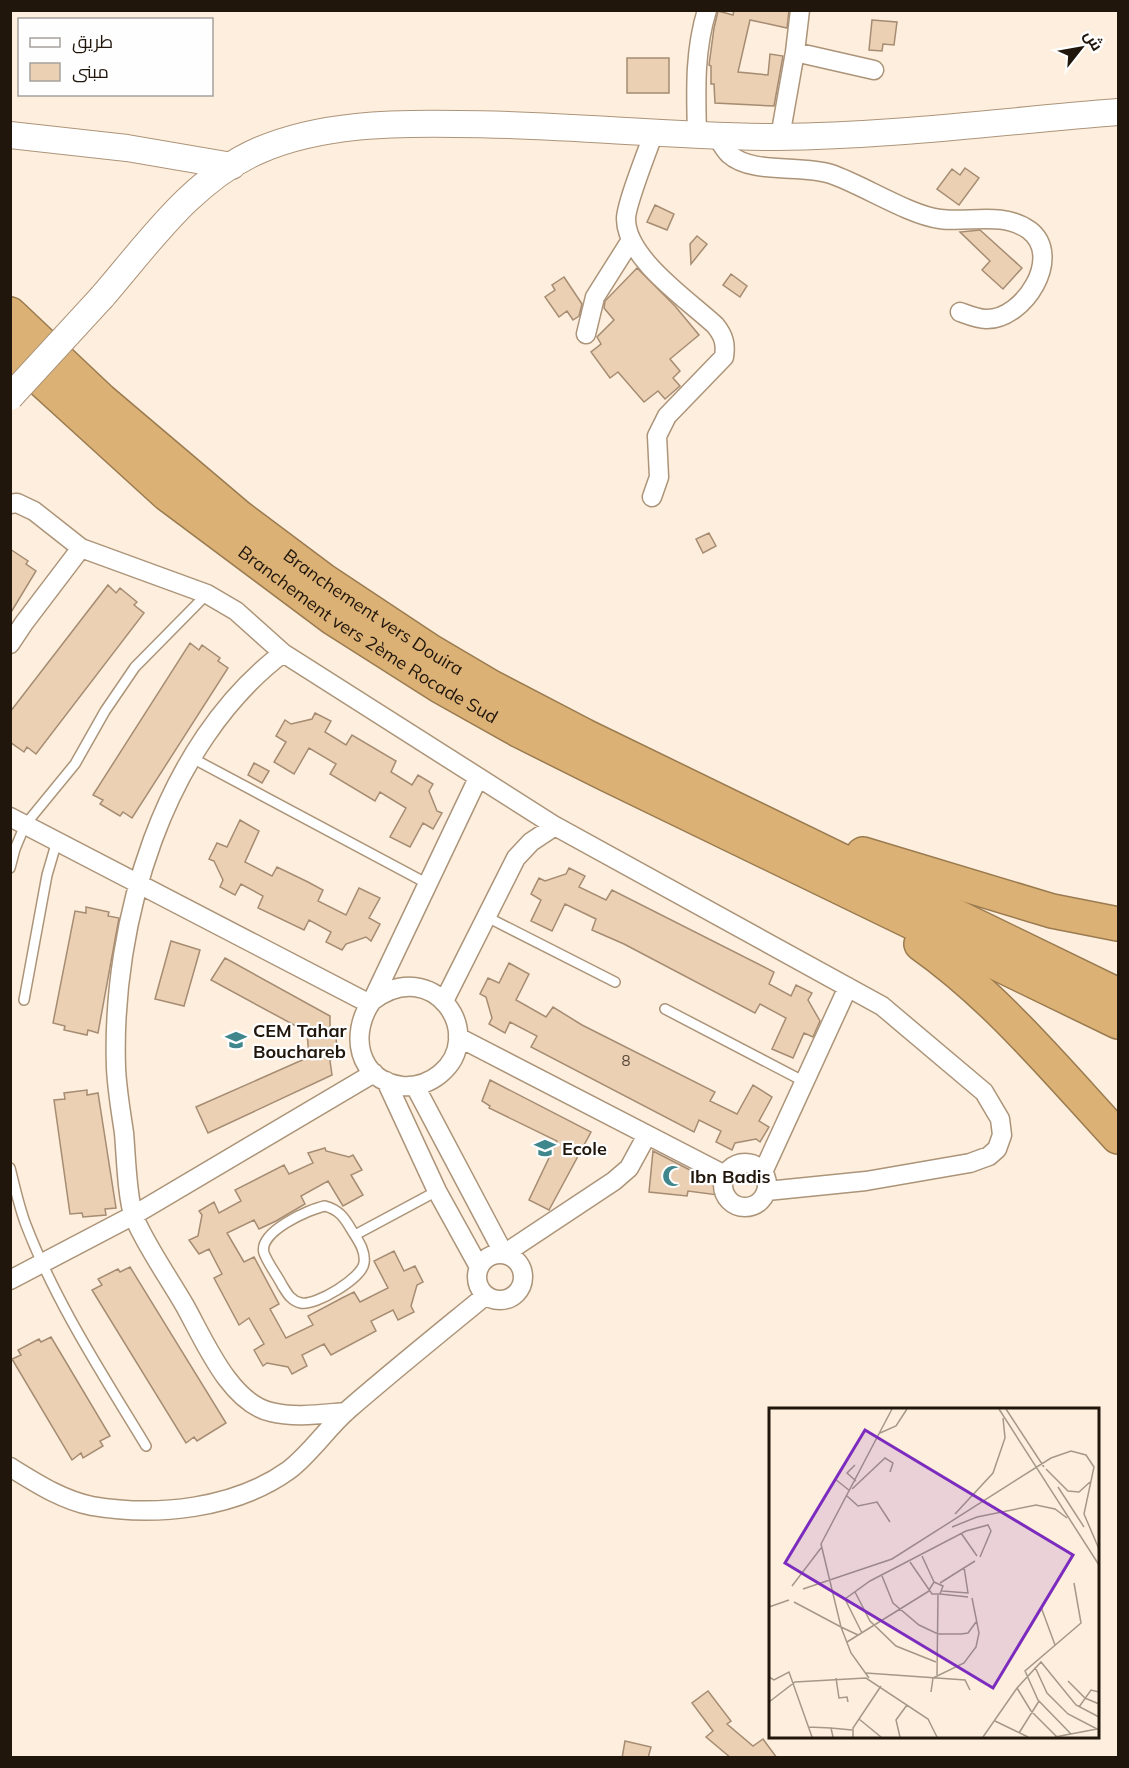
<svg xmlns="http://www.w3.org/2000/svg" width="1129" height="1768" font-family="Mulish,Cairo,sans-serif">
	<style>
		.building { fill: #ebd0b4; stroke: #a58c72; stroke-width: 1.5 }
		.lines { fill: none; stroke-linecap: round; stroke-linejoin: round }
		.service-casing { stroke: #ac9479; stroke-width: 12 }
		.minor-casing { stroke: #ac9479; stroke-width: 21 }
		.secondary-casing { stroke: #ac9479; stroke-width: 28 }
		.motorway-casing { stroke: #9a7b50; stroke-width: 36 }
		.service { stroke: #fff; stroke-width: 9 }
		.minor { stroke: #fff; stroke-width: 18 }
		.secondary { stroke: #fff; stroke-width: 26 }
		.motorway { stroke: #dbb175; stroke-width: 33 }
		.secondary-bridge-casing { stroke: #ac9479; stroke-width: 28; stroke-linecap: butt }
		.secondary-bridge { stroke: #fff; stroke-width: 26 }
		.labels { text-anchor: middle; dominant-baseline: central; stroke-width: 4.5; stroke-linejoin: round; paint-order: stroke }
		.number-label { font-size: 15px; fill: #534436 }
		.street-label { font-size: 18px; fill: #20160c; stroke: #fefefe }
		.poi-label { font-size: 18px; font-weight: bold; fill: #20160c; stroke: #fefefe; text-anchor: start }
		.inset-road { fill: none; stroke: #a59889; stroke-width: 1.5 }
		.view { fill: #7b2cbf; fill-opacity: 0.15; stroke: #7b2cbf; stroke-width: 3 }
		.inset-edge { fill: none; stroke: #20160c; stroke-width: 3 }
	</style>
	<rect width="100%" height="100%" fill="#feeedd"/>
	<path class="building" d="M734,10H789L787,28L750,20L738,72L768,75L770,54L783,56L774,106L715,103L714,84H711V66L709,65L714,28L718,11L733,15Z
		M872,20L897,22L894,45L883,44L882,51L869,50Z
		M627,58H669V93H627Z
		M965,168L979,178L959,205L937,189L952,169L960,175Z
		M655,205L674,214L667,230L647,222Z
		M980,230L1022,268L1003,289L982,270L990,261L960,232Z
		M697,236L707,244L691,264L690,244Z
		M637,268L675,306L699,335L670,359L680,371L673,378L680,386L665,399L658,391L644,402L618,372L610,378L591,352L601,344L597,337L614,320L604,308L605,301Z
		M731,274L747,286L740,297L723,285Z
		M564,277L582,304L579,316L573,320L567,311L559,317L545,297L555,290L552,285Z
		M709,533L716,546L703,553L696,539Z
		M10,549L28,561L26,564L36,571L10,614Z
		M108,585L116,593L120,588L137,602L134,605L144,613L36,754L27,747L24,752L10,742V712Z
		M190,643L199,650L202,645L220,658L218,661L228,668L132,818L123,812L120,816L100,804L103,800L93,795Z
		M315,713L331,721L325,732L346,745L352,735L396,761L391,772L412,785L418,775L433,784L429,791L437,811L442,813L433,829L423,823L410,847L390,837L406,808L380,792L375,801L330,774L336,764L309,748L294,774L274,762L286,742L276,736L285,720L291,724L312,719Z
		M254,763L269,771L262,783L248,775Z
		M240,820L259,831L245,862L272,876L277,867L308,882L323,890L318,901L346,915L359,888L380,898L369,918L380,924L371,941L366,937L346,944L342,950L326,942L331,932L309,920L304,930L258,908L263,896L241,884L235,895L220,887L223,880L214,861L209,859L217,843L227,847Z
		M569,868L585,876L579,887L606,900L612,890L774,972L769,984L791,996L796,985L812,993L808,1000L820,1021L813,1037L804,1033L793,1058L772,1049L786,1018L760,1004L755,1013L624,944L592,930L596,919L565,904L552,931L531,921L541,900L531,894L539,878L545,881L566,874Z
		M86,907L109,912L108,916L119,918L98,1033L88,1030L87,1035L64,1030L65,1026L53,1023L75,911L86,913Z
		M171,941L200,950L184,1006L155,999Z
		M225,958L330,1016V1028L336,1037L337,1049L330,1061L332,1075L208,1133L196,1107L309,1057L307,1032L211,980Z
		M509,963L529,974L516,1000L546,1017L553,1007L582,1025L715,1092L710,1101L737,1114L753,1085L772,1097L759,1121L769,1127L760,1142L756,1139L735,1143L732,1150L716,1142L721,1131L699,1120L694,1132L531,1047L537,1036L510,1022L505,1033L489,1024L492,1018L486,997L480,994L488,978L499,983Z
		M490,1080L591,1132L549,1210L529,1200L557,1141L489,1108L490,1106L482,1101Z
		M87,1090V1095L98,1093L116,1208L105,1209L106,1215L83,1217L82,1213L70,1214L54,1100L65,1099L64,1093Z
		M325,1148L326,1151L349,1157L353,1155L362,1170L351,1175L363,1195L343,1206L328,1181L301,1196L305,1204L276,1221L259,1229L254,1220L227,1233L244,1262L254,1257L279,1304L270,1309L286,1338L313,1325L308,1316L342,1298L354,1292L360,1302L388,1288L374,1261L394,1251L404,1271L415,1266L423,1282L417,1285L411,1306L414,1312L398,1320L393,1310L371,1321L376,1331L331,1355L324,1344L302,1355L307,1366L292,1374L288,1367L267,1363L263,1366L254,1350L264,1344L249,1318L239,1325L214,1278L222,1274L209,1249L199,1254L189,1240L198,1236L202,1215L199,1211L214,1202L219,1213L241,1201L235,1190L284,1165L289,1174L313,1163L308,1153Z
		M653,1151L690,1170V1175L704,1177L720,1185L718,1195L688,1191L687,1196L649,1192Z
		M130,1267L226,1423L197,1441L194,1437L186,1443L92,1290L102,1285L98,1279L118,1269L120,1272Z
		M51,1337L110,1436L100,1441L103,1446L83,1458L81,1453L72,1460L12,1359L21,1355L18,1350L39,1339L41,1342Z
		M708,1691L731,1721L727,1724L753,1746L763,1739L777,1758H731L706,1737L713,1731L692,1703Z
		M625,1741L651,1747L648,1758H622Z"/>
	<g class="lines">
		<defs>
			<path id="service" d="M192,758L428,884
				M10,868L15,849L25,825L75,764L105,711L135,667L207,594
				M487,917L615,982
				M24,1000L47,875L57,841
				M665,1009L805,1082
				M10,1168C15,1187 19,1207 26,1225C56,1303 103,1375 146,1446
				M325,1206C339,1210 344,1217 351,1229C357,1239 366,1250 364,1263C362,1278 316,1306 301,1303C291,1301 287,1293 282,1285C277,1275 268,1264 264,1253C258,1232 309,1209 325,1206Z
				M355,1235L437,1191"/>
			<path id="minor" d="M795,52L800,10
				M697,135C696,92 694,52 707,10
				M716,136C720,141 724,149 729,154C752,175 802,164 831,174C863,185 909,215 940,219C969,223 1002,211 1029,230C1064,256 1024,320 986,319C978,319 968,315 960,312
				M780,137L795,52L874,70
				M586,334L595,297L631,240
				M652,497L659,477L657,436L667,416L724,357C726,344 724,336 715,325C688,300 626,258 626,219C626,204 648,150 654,132
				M10,504L17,503L34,511L81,548L207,594L236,611L283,653L555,826L882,1006L984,1092L1000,1119L1002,1135L997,1149L989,1156L970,1163L866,1181L767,1191
				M10,644L24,623L81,548
				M283,653C163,744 111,923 116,1068C117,1090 121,1112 124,1133C126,1155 127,1198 134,1217C146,1246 169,1278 185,1306C204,1340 230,1403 271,1412C295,1418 321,1414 346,1412
				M10,817L370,1004
				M372,1001C433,954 488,1035 440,1074C429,1083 416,1087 402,1086C357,1080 349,1033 372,1001L478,778
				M444,1001L516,858L531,842L555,826
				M458,1037L725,1175
				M386,1081L437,1191L479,1267
				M415,1086L504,1254L614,1181L629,1168L647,1135
				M723 1185a22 22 0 1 1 44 0a22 22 0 1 1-44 0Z
				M763,1172L848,987
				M477 1277a23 23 0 1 1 46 0a23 23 0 1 1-46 0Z
				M10,1280L134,1215L374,1073
				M10,1467C36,1483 62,1500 92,1506C156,1517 235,1509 289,1470C312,1452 327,1428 349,1409C394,1370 440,1333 485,1296"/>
			<path id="secondary" d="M10,135L127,148L232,166
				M102,297C148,244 192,179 260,150C321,124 391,123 457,124C564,124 670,137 777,137C891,136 1005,121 1118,112"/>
			<g id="motorway">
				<path id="s1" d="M10,314L101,400L239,517L323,580L430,651L491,687L585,736L1118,995"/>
				<path id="s2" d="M10,351L167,494L333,618L440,686L520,731L608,775L1118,1022"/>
				<path d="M863,854L1052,911L1118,924"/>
				<path d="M921,944C996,997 1056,1070 1118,1137"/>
			</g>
		</defs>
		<use href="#service" class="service-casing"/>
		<use href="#minor" class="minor-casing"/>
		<use href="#secondary" class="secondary-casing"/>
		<use href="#motorway" class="motorway-casing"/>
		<use href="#service" class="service"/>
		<use href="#minor" class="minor"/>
		<use href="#secondary" class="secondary"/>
		<use href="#motorway" class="motorway"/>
		<defs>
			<path id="secondary-bridge" d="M10,397L102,297"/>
		</defs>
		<use href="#secondary-bridge" class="secondary-bridge-casing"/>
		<use href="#secondary-bridge" class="secondary-bridge"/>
	</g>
	<defs>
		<symbol id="school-bare" viewBox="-9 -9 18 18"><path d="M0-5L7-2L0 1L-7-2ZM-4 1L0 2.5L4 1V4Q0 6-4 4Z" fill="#3f868d" stroke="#fefefe" stroke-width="2.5" paint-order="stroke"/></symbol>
		<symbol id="mosque-bare" viewBox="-9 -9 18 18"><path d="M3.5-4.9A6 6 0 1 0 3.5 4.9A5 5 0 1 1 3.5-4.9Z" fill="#3f868d" stroke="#fefefe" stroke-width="2.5" paint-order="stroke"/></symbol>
	</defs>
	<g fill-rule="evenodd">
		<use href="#school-bare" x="221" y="1025" width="30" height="30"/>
		<use href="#school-bare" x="530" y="1133" width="30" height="30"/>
		<use href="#mosque-bare" x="658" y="1161" width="30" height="30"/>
	</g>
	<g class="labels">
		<g class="number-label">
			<text x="626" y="1060">8</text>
		</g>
		<g class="street-label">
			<text stroke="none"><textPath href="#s1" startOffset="471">Branchement vers Douira</textPath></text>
			<text stroke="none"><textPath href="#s2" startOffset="458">Branchement vers 2ème Rocade Sud</textPath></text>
		</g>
		<g class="poi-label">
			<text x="253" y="1030">CEM Tahar<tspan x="253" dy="21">Bouchareb</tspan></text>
			<text x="562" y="1148">Ecole</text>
			<text x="690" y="1176">Ibn Badis</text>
		</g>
	</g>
	<g transform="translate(769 1408)">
		<rect width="330" height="330" fill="#feeedd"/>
		<path class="inset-road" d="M230,1L330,157M237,1L275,59M111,25L127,18L138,1M86,57L78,65L87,73M277,61L299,83L310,84L321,74M66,71L81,83M289,79L315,119M83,81L116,50L124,55L121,64M78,88L89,98L108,94L121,114M186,106L224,65L236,30L234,10M183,119L208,109L267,97L286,101L298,110M192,125L208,148M153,148L165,174M141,154L163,186H171L174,178L165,174L160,182M113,168L124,195L150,217L169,226H192L199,225L207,214M171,175L206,153M23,178L52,140M34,181L123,151L282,50L302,43L317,47L325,59L315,106L330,141M173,183L199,185L195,159M86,184L101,213L127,238L167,254M171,186L199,189M25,194L72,219M0,199L20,192M272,199L286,237M72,219L89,227M93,225L76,191L101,173L197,123L219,117L222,123L211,149M78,234L160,183M266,259L278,285L299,306L330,322M97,265L196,272L201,282M168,267L169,187M0,269L5,272L20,264L43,329M67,270L70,290L78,289L79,294M100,270L82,245L72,219L52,136L123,1M299,273L316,290L330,296M248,280L262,303L288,329M162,284L164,270L195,255L207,239L210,225L203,190M0,294L26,274L97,270L159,311L168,329M310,299L322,282L330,284M90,311L112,329M226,313L259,329M39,319L62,320L64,329M62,320L83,322M250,325L270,293M302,326L269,292L256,263L312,215L305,175M84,329V320L112,278M131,329L127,312L138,297M214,329L248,280L272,254L307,297L330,309M286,329L328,321"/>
		<path class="view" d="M96,22L304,147L224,280L16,155Z"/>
		<rect width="330" height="330" class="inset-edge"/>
	</g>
	<rect width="1129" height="1768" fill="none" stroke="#20160c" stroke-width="24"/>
	<rect x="18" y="18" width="195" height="78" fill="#fefefe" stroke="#a5a19d" stroke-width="1.5"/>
	<rect x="30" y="38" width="30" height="9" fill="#ffffff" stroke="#a5a19d" stroke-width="1.5"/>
	<text x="72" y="48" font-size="18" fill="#20160c">طريق</text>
	<rect x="30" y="63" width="30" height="18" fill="#ebd0b4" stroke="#a5a19d" stroke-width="1.5"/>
	<text x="72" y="78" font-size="18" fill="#20160c">مبنى</text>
	<g transform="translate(1081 48) rotate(59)" stroke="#fefefe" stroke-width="4.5" paint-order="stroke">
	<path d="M0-4.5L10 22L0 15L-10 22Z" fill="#20160c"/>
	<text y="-9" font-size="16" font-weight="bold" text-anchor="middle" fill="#20160c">ش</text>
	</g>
</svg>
